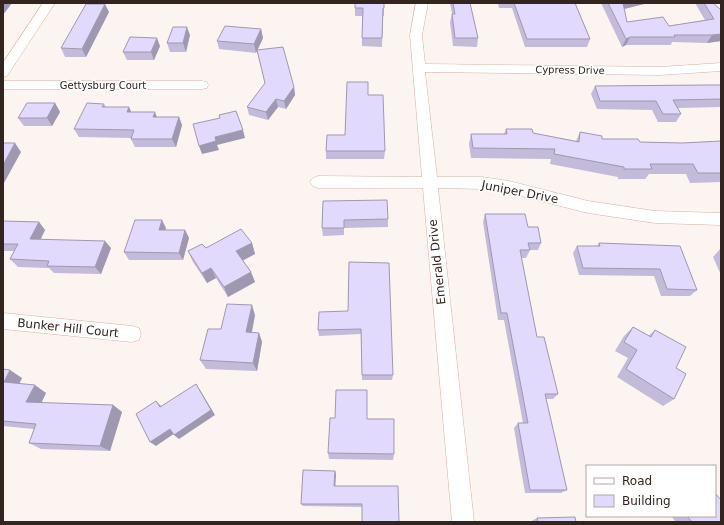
<svg xmlns="http://www.w3.org/2000/svg" width="724" height="525" font-family="'DejaVu Sans',sans-serif">
	<style>
		.lines { fill: none; stroke-linecap: round; stroke-linejoin: round }
		.street-casing { stroke: #d6b1a3; stroke-width: 1 }
		.street { fill: #fff; fill-rule: evenodd }
		.wall { fill: #c2bbd9 }
		.shaded-wall { fill: #9e99b0 }
		.building { fill: #e1dafc; stroke: #9e99b0 }
		.labels { text-anchor: middle; dominant-baseline: central; stroke-width: 3.5; stroke-linejoin: round; paint-order: stroke }
		.far-street-label { font-size: 10px; fill: #32241f; stroke: #fff }
		.street-label { font-size: 12px; fill: #32241f; stroke: #fff }
	</style>
	<rect width="100%" height="100%" fill="#fcf4f1"/>
	<g class="lines">
		<defs>
			<path id="street" d="M43,3H55L7,76L3,77V63Z
				M416,3H428L422,35L425,64L660,67L721,63V71L660,75L425,72L437,177H482L509,181L588,201L655,211L721,213V225L655,223L588,213L509,193L482,189L438,188L474,522H452L423,188H318L313,186L310,182L313,178L318,176L422,177L410,35Z
				M3,81H202L207,82L208,85L207,88L202,89H3Z
				M3,313L132,326L139,328L141,334L139,340L132,342L3,329Z"/>
		</defs>
		<use href="#street" class="street-casing"/>
		<use href="#street" class="street"/>
	</g>
	<path class="wall" d="M89,3H107L106,4H89Z
		M355,3H384V16H383L382,47L362,46V16H355Z
		M450,3H470L478,38L477,47L453,46L450,22L452,14Z
		M498,3H575L590,39L587,47H525L512,8H499Z
		M601,3H648L624,9L627,22L669,26L705,20L695,3H713L721,10V41L707,43L672,42L671,45H626L622,47Z
		M109,12L86,57H65L61,48Z
		M261,29L263,38L256,53L219,49L217,41Z
		M190,35L186,52H170L167,43Z
		M160,46L154,60H127L123,52Z
		M257,50L294,87L295,95L286,109L278,107L268,120L249,115L247,107L265,84Z
		M707,85H721V107L678,108L681,114L676,122H658L652,110L597,109L591,94L595,86Z
		M55,103L60,112L52,126H24L18,118Z
		M104,104L106,107H129L131,112L157,117H179L182,125L176,147H135L131,139V138L79,137L74,129Z
		M506,129L533,133L576,141L580,132L602,139L640,142L682,143L721,141V182L690,183L686,174H649L645,179H618V177L550,164L551,159L471,158L469,144L471,134H504Z
		M345,135L385,151L384,159H326V151Z
		M323,201L388,219V227L344,228V235L323,236L322,228Z
		M485,214L528,227L541,243L538,250H530L526,258H521L537,337L558,394L553,399H546L567,490L561,493H525L514,428L518,423H523L504,320H498L483,222Z
		M3,221L39,222L45,230L41,239L111,248L101,274L54,273L49,268L18,267L10,259L14,251H3Z
		M166,228L165,230H185L189,238L183,260H129L124,252Z
		M252,243L255,254L243,260L251,272L255,282L228,297L216,278L207,283L193,262L188,251L206,248Z
		M599,243L680,246L697,290L690,296H661L654,276L579,275L573,253L577,246H597Z
		M720,249H721V275L713,257Z
		M349,262L393,375L392,380H362L361,334L319,336L318,330L348,311Z
		M255,315L252,332L259,333L262,342L257,371L206,369L200,360L221,329Z
		M633,327L648,336L655,330L676,368L674,399L663,406L617,377L628,358L615,351L624,336Z
		M3,369L22,378L20,383L46,393L41,403L113,405L122,412L110,451L41,449L29,443L34,429L3,426Z
		M367,419L394,454L393,460L329,459L328,453Z
		M335,471L336,474L335,486H398L362,507L303,506L301,504Z
		M671,516H715L721,522H676Z
		M537,518L576,522H530Z"/>
	<path class="shaded-wall" d="M3,3H12L3,15Z
		M623,3H648L620,10Z
		M105,4L109,12L86,57L82,49Z
		M187,27L190,35L186,52L183,43Z
		M261,29L263,38L256,53L254,44Z
		M721,34V41L707,43L712,35Z
		M630,37L626,45L622,47L626,39Z
		M157,38L160,46L154,60L151,52Z
		M294,87L295,95L286,109L284,101Z
		M276,99L278,107L268,120L266,112Z
		M55,103L60,112L52,126L47,118Z
		M129,107L133,116L127,112Z
		M155,112L158,120L153,117Z
		M179,117L182,125L176,147L172,139Z
		M243,130L245,138L217,145L219,150L202,154L199,146L215,137Z
		M15,143L21,152L4,183L3,182V165Z
		M162,220L166,228L163,238L159,230Z
		M39,222L45,230L37,246L30,239Z
		M185,230L189,238L183,260L179,253Z
		M105,241L111,248L101,274L95,267Z
		M252,243L255,254L240,262L236,251Z
		M211,268L216,278L207,283L202,273Z
		M251,272L255,282L228,297L224,287Z
		M252,305L255,315L250,341L246,332Z
		M259,333L262,342L257,371L253,363Z
		M10,370L22,378L16,389L4,382Z
		M196,384L200,390L215,415L179,439L174,435Z
		M35,385L46,393L38,410L26,402Z
		M156,401L161,406L165,412L160,407Z
		M113,405L122,412L110,451L100,446Z
		M170,429L175,433L156,446L150,442Z
		M335,471L336,474L335,490L334,486Z"/>
	<path class="building" d="M355,3H384V8H383L382,38H362L363,8H355Z
		M453,3H470L478,38H455L452,14H455Z
		M514,3H575L590,39H527Z
		M608,3H623L627,22L663,17L669,26L714,19L704,3H713L721,10V34L712,35H674L675,37H630L626,39Z
		M86,4H105L82,49L61,48Z
		M225,26L261,29L254,44L217,41Z
		M173,27H187L183,43H167Z
		M130,37L157,38L151,52H123Z
		M283,47L294,87L284,101L276,99L266,112L247,107L265,83L257,50Z
		M347,82H368V95H383L385,151H326L327,135H345Z
		M707,85H721V99L673,100L681,114H663L656,101H600L595,86Z
		M27,103H55L47,118H18Z
		M87,103L104,104L102,107H129L127,112H155L153,117H179L172,139H131L134,130L74,129Z
		M236,111L243,130L215,137L216,141L199,146L193,124L220,118L219,115Z
		M506,129H532L533,133L579,142L580,132L602,136V139H638L640,142L682,143L721,141V173H698L693,164H650L652,169H624V167L554,154L555,149L473,148L471,134H507Z
		M3,143H15L3,165Z
		M387,200L388,219L344,220V228H322L323,201Z
		M485,214H525L528,227H538L541,243H528L530,250H520L537,337H544L558,394H545L567,490H530L518,423H528L507,313H501Z
		M135,220H162L159,230H185L179,253L124,252Z
		M3,221L39,222L30,239L105,241L95,267L47,266L49,261L10,259L18,244H3Z
		M241,229L252,243L236,251L251,272L224,287L211,268L202,273L188,251L202,244L206,248Z
		M599,243L680,246L697,290L667,289L660,269L583,268L577,246H600Z
		M349,262L389,263L393,375H362L361,329L318,330L319,312L348,311Z
		M227,304L252,305L246,332L259,333L253,363L200,360L208,329H221Z
		M633,327L651,337L655,330L686,347L676,368L686,374L674,399L626,369L637,350L624,342Z
		M3,369L10,370L4,382L35,385L26,402L113,405L100,446L29,443L36,424L3,421Z
		M196,384L211,410L174,435L170,429L150,442L136,414L156,401L160,407Z
		M336,390H367V419H394V454L328,453L330,418H335Z
		M303,470L335,471L334,486H398L399,522H362V504H301Z
		M715,493L721,500V522H692L687,516H715Z
		M575,517L576,522H538L537,518Z"/>
	<g class="labels">
		<g class="far-street-label">
			<text transform="translate(570 70) rotate(1)">Cypress Drive</text>
			<text x="103" y="85">Gettysburg Court</text>
		</g>
		<g class="street-label">
			<text transform="translate(520 192) rotate(11)">Juniper Drive</text>
			<text transform="translate(437 262) rotate(-96)">Emerald Drive</text>
			<text transform="translate(68 328) rotate(6)">Bunker Hill Court</text>
		</g>
	</g>
	<rect width="724" height="525" fill="none" stroke="#32241f" stroke-width="8"/>
	<rect x="586" y="465" width="130" height="52" fill="#ffffff" stroke="#ada7a5"/>
	<rect x="594" y="478" width="20" height="6" fill="#ffffff" stroke="#ada7a5"/>
	<text x="622" y="485" font-size="12" fill="#32241f">Road</text>
	<rect x="594" y="495" width="20" height="12" fill="#e1dafc" stroke="#ada7a5"/>
	<text x="622" y="505" font-size="12" fill="#32241f">Building</text>
</svg>
